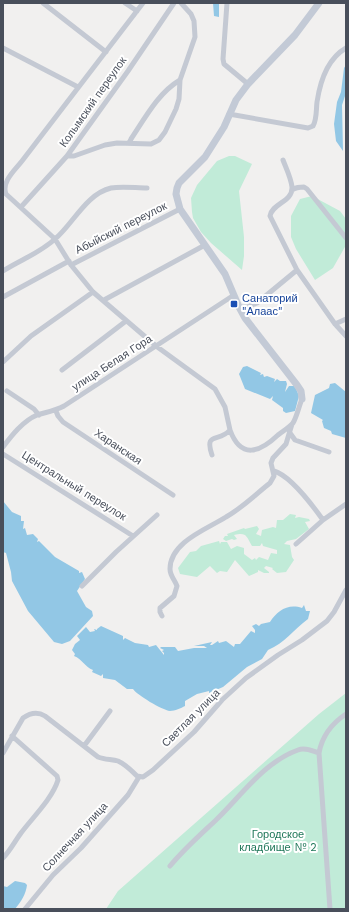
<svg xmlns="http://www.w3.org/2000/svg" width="349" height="912" font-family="'Work Sans',sans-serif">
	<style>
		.green { fill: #c1ebd8 }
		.water { fill: #92c7e5 }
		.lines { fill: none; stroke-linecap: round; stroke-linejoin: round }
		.street { stroke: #c4c9d3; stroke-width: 5 }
		.secondary { stroke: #c3cad6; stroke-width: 7 }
		.transit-dot { fill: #1a4fb4; stroke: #fff; stroke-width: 1.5 }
		.labels { text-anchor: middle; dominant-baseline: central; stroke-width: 4; stroke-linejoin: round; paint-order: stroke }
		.street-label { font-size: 11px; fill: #494f5b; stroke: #fff }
		.transit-label { font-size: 11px; fill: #164399; stroke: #fff; text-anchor: start }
		.park-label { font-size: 11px; fill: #1f7759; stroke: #fff }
	</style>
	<rect width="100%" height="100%" fill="#f1f0ef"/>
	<path class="green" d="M229,156H235L252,164L239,191L244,237V256L242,270L211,243L201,232L193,218L192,212L191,198L197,185L217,161Z
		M312,196L340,211L346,219V245L333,268L315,280L296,249L291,237V216L300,199Z
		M290,514L296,515L295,518L299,517L309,519L310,521L305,522L309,529L296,539L287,541L284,544L290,545L292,557L294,560L286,572L277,573L272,569L273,568L266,566L264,568L269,572V573H264L258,570V572L249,576L235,560L227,572L220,571L217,573L210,566L197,577L180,574L178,568L190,552L196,551L201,546L219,541L220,544L221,542H227L231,549L237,546L244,548V554L252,560L255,558L256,560L259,557L268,560L271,553L277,554V550L263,546L262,543L260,546H252C246,535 246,532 234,535L237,539L234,540L232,539L226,541L223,539L225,536H228L227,534L244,528L245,529L257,526L259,529L256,534L261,536L262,530L273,527L276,528L277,520H283Z
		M346,693V909H106L118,891L319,714Z"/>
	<path class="water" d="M213,3H219V17L214,16Z
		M346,65V93L342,105L343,151L336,141L334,124L337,102L341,92L344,68Z
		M247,366L261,373L260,375L263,374L264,377L267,376L275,379L274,382L277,379L280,381H286L287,384L285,392L289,386H295L299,396L295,411L286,413L283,411V408L272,400L273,396L270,399L245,389L239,374L243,367Z
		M335,383L346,392V438L332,434L331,431L324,428L322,421L323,420L311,413L315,395L329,388L330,384Z
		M3,501L12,512L21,516V521H24L23,529L25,528L27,535L33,534L38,539L37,542L39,541L55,557L79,571V573L82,572L85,579L77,591L86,607L92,611L93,616L70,641L62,644L54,642L28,611L12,581L11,572L6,553L3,552Z
		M304,605L306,611H310L308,619C293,630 285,643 268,650L262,659L247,667L223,687L209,693V691L197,694L185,701V706C181,708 175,711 170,711C162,710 137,695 133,689H127L115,680L103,678V674L101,676L92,672L93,670C85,667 82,659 74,656L75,654L72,650L75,644L80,640L77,636L86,627L90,632L95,631L94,629L97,630V629L101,626L123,636V640L125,638L135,643L148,645L149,647L156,645L164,655V653L162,651L164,650L160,648L161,647H175L178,651L194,648H207L204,646H194L212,642L210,645H212L218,641L219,643L226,641L234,647L235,644H240L251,631L255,633V630L252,626L256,624L259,626L261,624L270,622C277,611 288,603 302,608Z
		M15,881L25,883L27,885C26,894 21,902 15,909H3V886L7,887Z"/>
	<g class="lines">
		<path class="street" d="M43,3L106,52
			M125,3L137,11
			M143,3L22,161C15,170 1,182 6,194L55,239L71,265L93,292L156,346L215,389L225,407L230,430C219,443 204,431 212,455
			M227,3L223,59L224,64L248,84
			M3,48L78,87
			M229,114L308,128L313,126C317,119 316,110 317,102C320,82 327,59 346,48
			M129,143L131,139C145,118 158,93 180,80
			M67,156H74L105,145L117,143L151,144L159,140L165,132L176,109L179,99L180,80L195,37L194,21L191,14L181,3
			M283,160C286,168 291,178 292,187C293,202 272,203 270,216L297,270L335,324L346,336
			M292,190C296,187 299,187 304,187L307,189L346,238
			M21,207L67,156L128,71L174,3
			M71,265L180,209
			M3,271C20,260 40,253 55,239C73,224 86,194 111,188C122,186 136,188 147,188
			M3,297L69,261
			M104,300L205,245
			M239,307H247L257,303L297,270
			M335,324L346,319
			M3,362L31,336L93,292
			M62,370L126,321
			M7,391L34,409L39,415
			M56,411L58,416L63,422L173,495
			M230,430C241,460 260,452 278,435C283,431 290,427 293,423C297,416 299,406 302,399
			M290,433L295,440L329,452
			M3,447C12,435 23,421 37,415C47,412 55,411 64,406L234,295
			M3,454L133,536
			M274,471C291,476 313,506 323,520L346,504
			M296,544L323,520
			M82,586L116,552L157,515
			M162,616L160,612V608L174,596L177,586C175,580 170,576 170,569C170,542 207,529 226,517C242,508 256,494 270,483L274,476L271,463L273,458L286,444L292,424
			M84,746L110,711
			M3,753L23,718C30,713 37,711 45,716L98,757C105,760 112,759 118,761C125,764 132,771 137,776L143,777L153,770L194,732L222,700L246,678L278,655L302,640L327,621L334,612L346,590
			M3,858C10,851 15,841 21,833C33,817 52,799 58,780L57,776L12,736
			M170,866C184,849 200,835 216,820C241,796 264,762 298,750C305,747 312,751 319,753
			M25,909L53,875L81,848L128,795L139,777
			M330,909L319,753C322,736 331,724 346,714"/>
		<path class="secondary" d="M302,399L301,391L297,385L245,318L239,307L225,274L180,209L176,194L177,188L179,183L205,157L224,127L236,100L248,84L295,35L319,3"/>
	</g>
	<rect class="transit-dot" x="230" y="300" width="8" height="8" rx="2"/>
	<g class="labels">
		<g class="street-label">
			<text transform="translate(93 102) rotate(-55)">Колымский переулок</text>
			<text transform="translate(121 228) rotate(-27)">Абыйский переулок</text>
			<text transform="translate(112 363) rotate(-33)">улица Белая Гора</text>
			<text transform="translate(118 447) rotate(34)">Харанская</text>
			<text transform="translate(74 486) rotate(32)">Центральный переулок</text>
			<text transform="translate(191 718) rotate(-45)">Светлая улица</text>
			<text transform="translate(75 837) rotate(-47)">Солнечная улица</text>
		</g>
		<g class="transit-label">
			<text x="242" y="298">Санаторий<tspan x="242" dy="13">"Алаас"</tspan></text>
		</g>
		<g class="park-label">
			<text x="278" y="834">Городское<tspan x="278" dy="13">кладбище № 2</tspan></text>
		</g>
	</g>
	<rect width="349" height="912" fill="none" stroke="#494f5b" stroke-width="8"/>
</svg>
